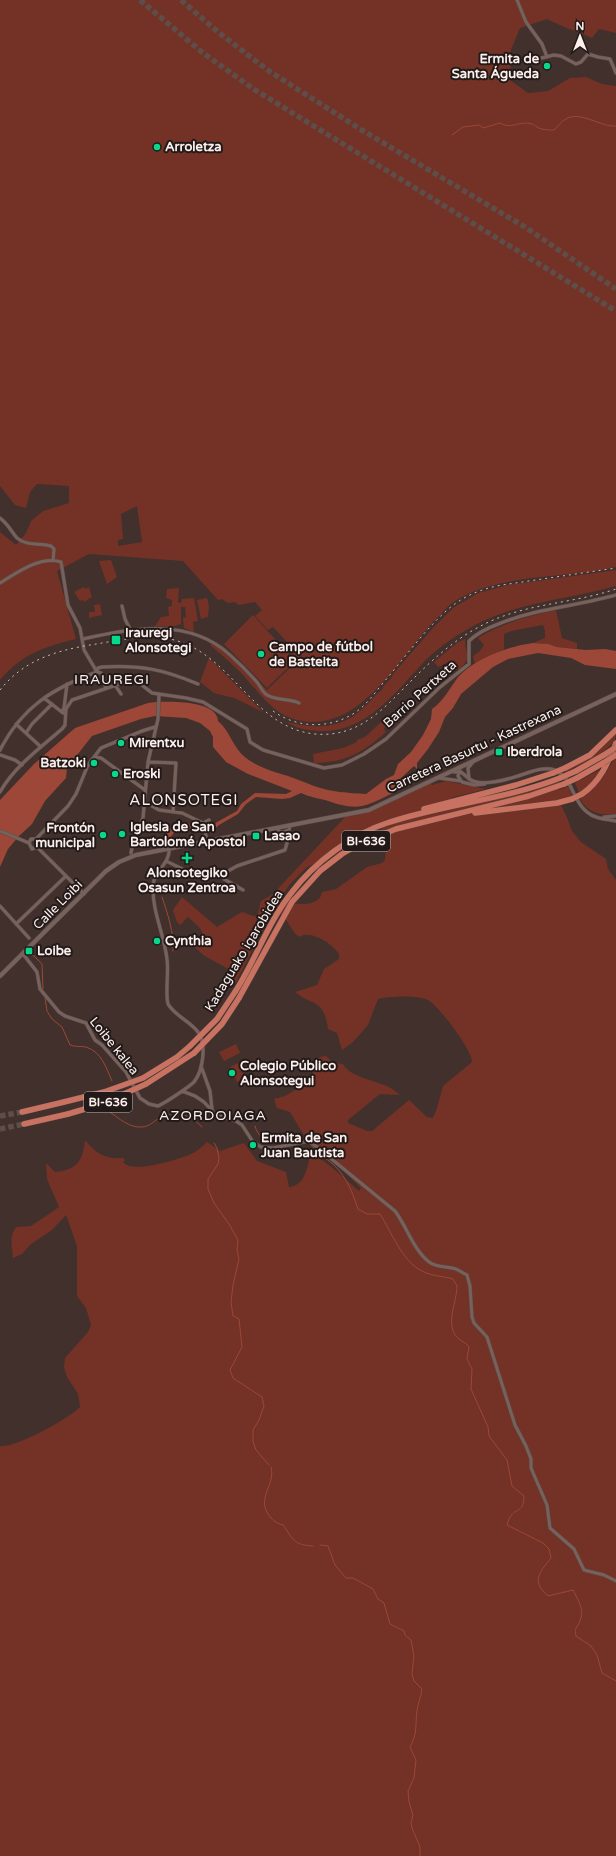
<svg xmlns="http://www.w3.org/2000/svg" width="616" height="1856" font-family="'Varela Round',sans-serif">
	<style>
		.green { fill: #733225; fill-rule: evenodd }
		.water { fill: #9c4737 }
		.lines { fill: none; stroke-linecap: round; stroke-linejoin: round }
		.stream { stroke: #9c4737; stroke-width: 1 }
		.street-tunnel { stroke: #5e4d49; stroke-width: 3; stroke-dasharray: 3 1.5; stroke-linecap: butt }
		.highway-tunnel { stroke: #5e4d49; stroke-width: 5.5; stroke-dasharray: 5.5 3; stroke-linecap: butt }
		.street-casing { stroke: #5b4c48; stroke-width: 4 }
		.secondary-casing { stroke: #5b4c48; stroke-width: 5 }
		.highway-casing { stroke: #5b4c48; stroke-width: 6 }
		.street { stroke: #76615d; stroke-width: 3 }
		.secondary { stroke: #76615d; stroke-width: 4 }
		.highway { stroke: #c97261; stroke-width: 5.5 }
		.rail { stroke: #cabcb9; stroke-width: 1; stroke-dasharray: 2 4; stroke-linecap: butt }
		.highway-bridge-casing { stroke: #5b4c48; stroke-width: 6; stroke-linecap: butt }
		.highway-bridge { stroke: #c97261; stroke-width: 5.5 }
		.poi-dot { fill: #06d98b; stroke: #221a18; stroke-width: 1.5 }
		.labels { text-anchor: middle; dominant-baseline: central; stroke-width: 4; stroke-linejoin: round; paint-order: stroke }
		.shield { fill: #221a18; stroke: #bbafad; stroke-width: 1 }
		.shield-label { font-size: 12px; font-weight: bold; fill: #fcefed }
		.poi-label { font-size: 13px; font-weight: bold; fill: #fcefed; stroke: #221a18; text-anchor: start }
		.street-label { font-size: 13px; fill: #fcefed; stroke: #221a18 }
		.neighbourhood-label { font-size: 14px; letter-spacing: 1px; fill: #fcefed; stroke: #221a18 }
		.quarter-label { font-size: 15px; letter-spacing: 1px; fill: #fcefed; stroke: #221a18 }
	</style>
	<rect width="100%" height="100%" fill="#42302c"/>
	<path class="green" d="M0,0H616V33L599,29L592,38C577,31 562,27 547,19L520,28L511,50L510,80L528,93L548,91L570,78L586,77L602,84L616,86V567C564,579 501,573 455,601C448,605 443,613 437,618C402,653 367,723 311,722C299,722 285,717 275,709C266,702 258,692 250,683C238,669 225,657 211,646V642H215L223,646L267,690L297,661L286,647L287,642L273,627L268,630L255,616L262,610L255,602L239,605L235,602L228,603L222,599L218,600L183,561L89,554L57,571L76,639C44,647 22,654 0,680V532L16,545L26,533L31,521L43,511L69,503V486L37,484L30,492L26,508L15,505L0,486ZM137,506L142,542L118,546V540L123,539L121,514Z
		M111,560L117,577L107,584L99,561Z
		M616,570V586C570,599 525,601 481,622C463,631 446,642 431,655C424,661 418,669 412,675C387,703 359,733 319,731C308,730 296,729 287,722C313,728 338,730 360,711C368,705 374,695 382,690C384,683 391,681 393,674L432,629L453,608L478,593L508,585Z
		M84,587L86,589L89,587L92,597L84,602L83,600L80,601L74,592Z
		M179,588L178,602L181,603L182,599L194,598L198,621L193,622L194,632L184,628L183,618L186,617L185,607H181V624L171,627L155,626L161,617L169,616L168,607L172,606V600L166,598L167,589Z
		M207,598L209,606L208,617L201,619L197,600Z
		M100,604L102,615L89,618V612H95L94,605Z
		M556,610L562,638L577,643V649L557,647L541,643H533L545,638V631L543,625L511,631L504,634V649L475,664L473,656L479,652L484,645L478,638C502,623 529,616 556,610Z
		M253,615L295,661L267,688L224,644Z
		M465,639C465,654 473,659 458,670L451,661L438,667L434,662L457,643Z
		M209,658L263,712L234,698L214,693L200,682Z
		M384,719L388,723L384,729L386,732C364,752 345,763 314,763L313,754L343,748L357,742V740L365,737Z
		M616,734C616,750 579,765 566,772L564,770L599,751Z
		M616,759V814C600,815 589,814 580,799L602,779L613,761Z
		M603,768L594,781L579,793L575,783Z
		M560,780L559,790L568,786L572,796L559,801L566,815L572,831L581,842L606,859L608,869L616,880V1856H0V1446C16,1448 68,1419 80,1407L78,1394L67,1377L64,1367L65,1358L88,1332L91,1325L86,1308L77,1296V1246L66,1215L52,1230L31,1244L22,1254L13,1258C12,1247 9,1236 16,1227L31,1226L59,1207L47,1179L46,1163L55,1172C77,1170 83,1161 85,1140C95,1153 106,1160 123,1158L125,1160L123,1162C132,1174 176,1160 189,1155C196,1152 202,1147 207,1142L220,1151L244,1143L257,1161L286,1172L289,1187C306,1186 307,1166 311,1153C330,1164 343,1177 359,1191L361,1188L334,1162L308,1142L290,1112L277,1108L274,1099L285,1096L314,1079L315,1075L310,1069L309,1064L320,1057L326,1056L333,1063L343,1064C352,1081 385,1079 400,1095L380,1094L348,1120V1123L367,1131H372L409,1100L427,1117L433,1118L437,1108L443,1086L472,1062C473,1051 438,1005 428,1000C418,995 389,996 378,999L368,1025L353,1042L342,1050L337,1033L328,1029C324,999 314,1007 295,992L317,985L324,969L339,959V954C333,944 310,929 299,937C288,928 290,917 272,911L235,984C233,967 219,965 207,957C196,951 201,948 186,945L203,935L200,928L188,917L180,925L177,922L173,910L182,897L217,927L242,912L257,917L261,901L273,894L346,816L369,812L430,783L432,785L446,781L486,789L450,798L486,799ZM381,827L386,848L385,860L382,863L367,867L336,889L322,892L320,898C307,909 293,902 278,901L290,884L307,867L335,855L349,844Z
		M236,1044L240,1053L224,1061L219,1052Z
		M238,1063L245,1078L237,1082L230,1067Z"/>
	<path class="water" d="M533,643L548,644L557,647L586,650L605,649L616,651V669L585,665L571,658L538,653L508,659L493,667L461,694L453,708L445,717L439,732L428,749L417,763V769L414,766L399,780L395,792C364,807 359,812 325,800C317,798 309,797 301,793L290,798L282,799L256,797L246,804L238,814L219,825L210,833C190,830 178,820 167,844V833C175,815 196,826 209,829L217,822L237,811L241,804L255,793L286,794L292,791L248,774L226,762L213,747V737L210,731L200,723L186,718L155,716L141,719L92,736L67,768L66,778L45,801L32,824L19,836L8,849L0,867V800L34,764L75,728L148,703C163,701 217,699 218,721C230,731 233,748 246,758C258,767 274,772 288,776C297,779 306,783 314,786C331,792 349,793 366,794L386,779L394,775L398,764L411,752L423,735L431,719L432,709C444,701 450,687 459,676C476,658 509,646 533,643Z"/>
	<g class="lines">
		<path class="stream" d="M452,135L463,127L479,125L483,128L500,123C511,130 520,120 532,124C534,124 535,126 537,127C542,130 548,130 554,130C558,127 561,121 566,119C580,110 602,128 616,126
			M162,897C168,915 174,932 173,951
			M28,954L34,956L42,964L43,989
			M45,998L47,1011L52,1019L62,1027L70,1045C75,1047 80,1046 86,1047C102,1052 106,1068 112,1081
			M110,1112C118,1118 130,1128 141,1127C150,1127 153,1121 160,1118C176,1109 190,1115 202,1127
			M255,1126C261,1148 279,1136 293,1136C298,1136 302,1137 306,1139
			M214,1143L217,1148L219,1158L218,1164L208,1179V1189L214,1203L229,1224L238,1240L237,1250L239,1259L233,1285L231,1302L233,1316L239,1319L242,1347L230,1370L233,1378L262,1397L264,1406L259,1420L253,1430V1441L256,1450L269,1465
			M310,1144C316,1152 326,1158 334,1165C348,1179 352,1192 358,1209L367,1214H380C392,1233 402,1261 422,1271C431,1276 443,1276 453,1279L457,1286C457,1301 445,1325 457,1337C461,1342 466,1342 469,1347L467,1359L472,1369L471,1389L488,1427L489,1436L507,1460L512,1486L524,1496C524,1516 512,1505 507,1525L543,1543L549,1549L551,1558C539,1573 531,1581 548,1596L573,1590C578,1600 585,1610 580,1621C577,1628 574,1628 576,1636L591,1646L597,1655L602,1673L616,1681
			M271,1467C276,1484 257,1497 268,1514C272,1520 276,1523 283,1525C293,1539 293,1545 313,1546
			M320,1545L328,1546L335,1565L346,1578H353L373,1589L378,1599L384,1603L390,1624L404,1631L405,1635L411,1640L414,1656L412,1674L414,1681L422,1689C421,1697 418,1703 417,1710C415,1725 418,1733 410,1747L416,1760L414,1778L408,1791L409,1802L413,1815L411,1823L412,1828L420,1847V1856"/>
		<path class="street-tunnel" d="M285,835L287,843"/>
		<path class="highway-tunnel" d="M140,0L203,53L255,90L616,311
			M181,0L218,32L269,71L365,132L525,227L616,289
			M0,1116L22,1112
			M0,1129L24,1124"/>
		<defs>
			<path id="street" d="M517,0L526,22L542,44L547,57
				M525,62L554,55L561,56L576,64L581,62L588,54L598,57L610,59L616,73
				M0,518C8,524 11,531 17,538C26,546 40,543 51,546L54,549L53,561
				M0,583C16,573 41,555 61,562L68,605L80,628L84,650L97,672L101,673L106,688
				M122,606L125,619L130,629
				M83,639C132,628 189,617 230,655C239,663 248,672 256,681C260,685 262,692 267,695C277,701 289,698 299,703
				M97,672L98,668L102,667C141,665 162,669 198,684
				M115,685L121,694
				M44,698L63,713
				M62,712L64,708L67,684
				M16,724L41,747
				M26,733L32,724L52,704
				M0,750C22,707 53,688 97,672
				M0,755L15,760L22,765
				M95,757L101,758L145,790
				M148,762L176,763L173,812
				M460,771L458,776L462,782L474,785L485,784
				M454,772H461C465,775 468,779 473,781C487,787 516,777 530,772C536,770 544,768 551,769C573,774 571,800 587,812C595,819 606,819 616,821
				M439,778L461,781
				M469,779L468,768L473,762
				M0,792C14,767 40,748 62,729L65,725L66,709L72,700L134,679L152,693L186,698L203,702L247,729L250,742L263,750L324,768L342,765L364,754L386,739L439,688L469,664V641C478,632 490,627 501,623C539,608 578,606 616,595
				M145,802L159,810L182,813L203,823L207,841
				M604,817L616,816
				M203,823L209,820
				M277,828L279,832H284L289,830L290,825
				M0,831L29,843
				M36,839L68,806L76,794L88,765L101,748L142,731L155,727
				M29,843L31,839H36L39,843L37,847
				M29,843L32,849L37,847
				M37,847L84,894
				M131,853L134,838L143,818L148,762L158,719L159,695
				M166,861L197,876
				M243,890L224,879L223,874L237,866L285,850L287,843
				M0,906L29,938
				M16,924L66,876
				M23,954L37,972L40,989L59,1012L65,1016L86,1023L95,1040L102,1045L126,1072L140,1098L149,1104L158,1106C165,1103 189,1087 194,1082C203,1071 207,1043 198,1032C190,1021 175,1016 168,1004C165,992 169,973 167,959C164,934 152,911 153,886C153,872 171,863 169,848
				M201,1066L210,1091L212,1109
				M182,1091L195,1096L204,1102L216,1115L236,1121L242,1125L253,1142L261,1147L273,1148L309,1141L312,1143L395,1211C407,1227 413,1249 429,1262C437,1268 447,1266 456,1269C460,1271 463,1273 467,1275L470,1286L472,1317L474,1323L487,1337L515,1425L526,1446L531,1459V1468L547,1505L550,1528L574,1549L584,1570L604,1575L616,1581"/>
			<path id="secondary" d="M0,976L106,871L119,862L136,855L369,810L616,694"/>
			<path id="highway" d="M565,768L590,755L616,730
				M576,771L604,755
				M577,778L603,763
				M582,794C600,782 608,763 616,743
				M424,809L516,785L553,773
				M475,813L557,803L572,799
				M235,992C256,959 268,922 292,892C314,863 352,834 387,823C443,804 504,800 560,778
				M239,998L292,902L320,871L342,854L359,844L396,829L529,796L564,784
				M143,1078L177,1057L190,1046
				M146,1084L194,1053
				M22,1112L64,1102
				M24,1124L68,1114"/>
		</defs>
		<use href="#street" class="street-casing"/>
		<use href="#secondary" class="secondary-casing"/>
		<use href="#highway" class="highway-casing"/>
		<use href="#street" class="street"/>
		<use href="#secondary" class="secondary"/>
		<use href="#highway" class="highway"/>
		<path class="rail" d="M127,633L143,632
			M0,690C23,661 54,651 90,645C116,641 144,634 170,639C232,652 252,728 315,734C360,738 385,707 413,679C431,661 449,645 470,632C519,602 565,606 616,589
			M273,711C298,729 331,729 356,712C367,704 374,694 383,683C403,660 422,633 445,612C461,597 480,589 502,585L616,568"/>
		<defs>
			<path id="highway-bridge" d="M604,755L616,747
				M603,763L616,755
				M553,773L565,768
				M560,778L576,771
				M564,784L577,778
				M572,799L582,794
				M190,1046L217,1019L235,992
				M194,1053L222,1024L239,998
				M64,1102L104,1092L143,1078
				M68,1114L102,1104L146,1084"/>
		</defs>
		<use href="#highway-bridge" class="highway-bridge-casing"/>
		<use href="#highway-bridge" class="highway-bridge"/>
	</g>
	<g class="poi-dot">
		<circle cx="547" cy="66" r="4"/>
		<circle cx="157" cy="147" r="4"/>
		<rect x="111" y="635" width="10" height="10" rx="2"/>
		<circle cx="261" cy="654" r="4"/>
		<circle cx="121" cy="743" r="4"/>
		<rect x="495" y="748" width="8" height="8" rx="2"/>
		<circle cx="94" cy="763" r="4"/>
		<circle cx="115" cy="774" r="4"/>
		<circle cx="122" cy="834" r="4"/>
		<circle cx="103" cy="835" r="4"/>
		<rect x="252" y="832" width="8" height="8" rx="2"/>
		<path d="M185 852h4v4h4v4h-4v4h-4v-4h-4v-4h4z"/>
		<circle cx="157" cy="941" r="4"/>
		<rect x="25" y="947" width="8" height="8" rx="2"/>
		<circle cx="232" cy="1073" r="4"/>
		<circle cx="253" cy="1145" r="4"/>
	</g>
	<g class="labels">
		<g class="shield">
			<rect x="342" y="831" width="48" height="20" rx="3"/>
			<rect x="84" y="1092" width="48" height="20" rx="3"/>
		</g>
		<g class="shield-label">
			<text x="366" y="841">BI-636</text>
			<text x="108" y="1102">BI-636</text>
		</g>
		<g class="poi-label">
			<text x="539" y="59" text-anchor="end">Ermita de<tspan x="539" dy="15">Santa Águeda</tspan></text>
			<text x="165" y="147">Arroletza</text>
			<text x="125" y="633">Irauregi<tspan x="125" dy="15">Alonsotegi</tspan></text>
			<text x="269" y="647">Campo de fútbol<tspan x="269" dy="15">de Basteita</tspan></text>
			<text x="129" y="743">Mirentxu</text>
			<text x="507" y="752">Iberdrola</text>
			<text x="86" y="763" text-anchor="end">Batzoki</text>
			<text x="123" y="774">Eroski</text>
			<text x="130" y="827">Iglesia de San<tspan x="130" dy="15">Bartolomé Apostol</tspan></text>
			<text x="95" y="828" text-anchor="end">Frontón<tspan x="95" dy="15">municipal</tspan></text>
			<text x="264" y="836">Lasao</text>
			<text x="187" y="873" text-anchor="middle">Alonsotegiko<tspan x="187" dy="15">Osasun Zentroa</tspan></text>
			<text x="165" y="941">Cynthia</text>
			<text x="37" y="951">Loibe</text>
			<text x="240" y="1066">Colegio Público<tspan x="240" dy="15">Alonsotegui</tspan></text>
			<text x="261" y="1138">Ermita de San<tspan x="261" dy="15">Juan Bautista</tspan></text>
		</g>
		<g class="street-label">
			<text transform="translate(420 694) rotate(-42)">Barrio Pertxeta</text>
			<text transform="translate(474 749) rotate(-25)">Carretera Basurtu - Kastrexana</text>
			<text transform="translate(58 905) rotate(-45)">Calle Loibi</text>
			<text transform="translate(244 951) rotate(-59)">Kadaguako igarobidea</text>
			<text transform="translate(114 1046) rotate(51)">Loibe kalea</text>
		</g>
		<g class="neighbourhood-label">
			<text x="112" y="679">IRAUREGI</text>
			<text x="213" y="1115">AZORDOIAGA</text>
		</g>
		<g class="quarter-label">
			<text x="184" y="800">ALONSOTEGI</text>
		</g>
	</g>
	<g transform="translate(580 36)" stroke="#221a18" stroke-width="3" paint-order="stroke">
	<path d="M0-3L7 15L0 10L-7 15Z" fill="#fcefed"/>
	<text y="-6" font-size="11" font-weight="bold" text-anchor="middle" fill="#fcefed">N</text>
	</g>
</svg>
